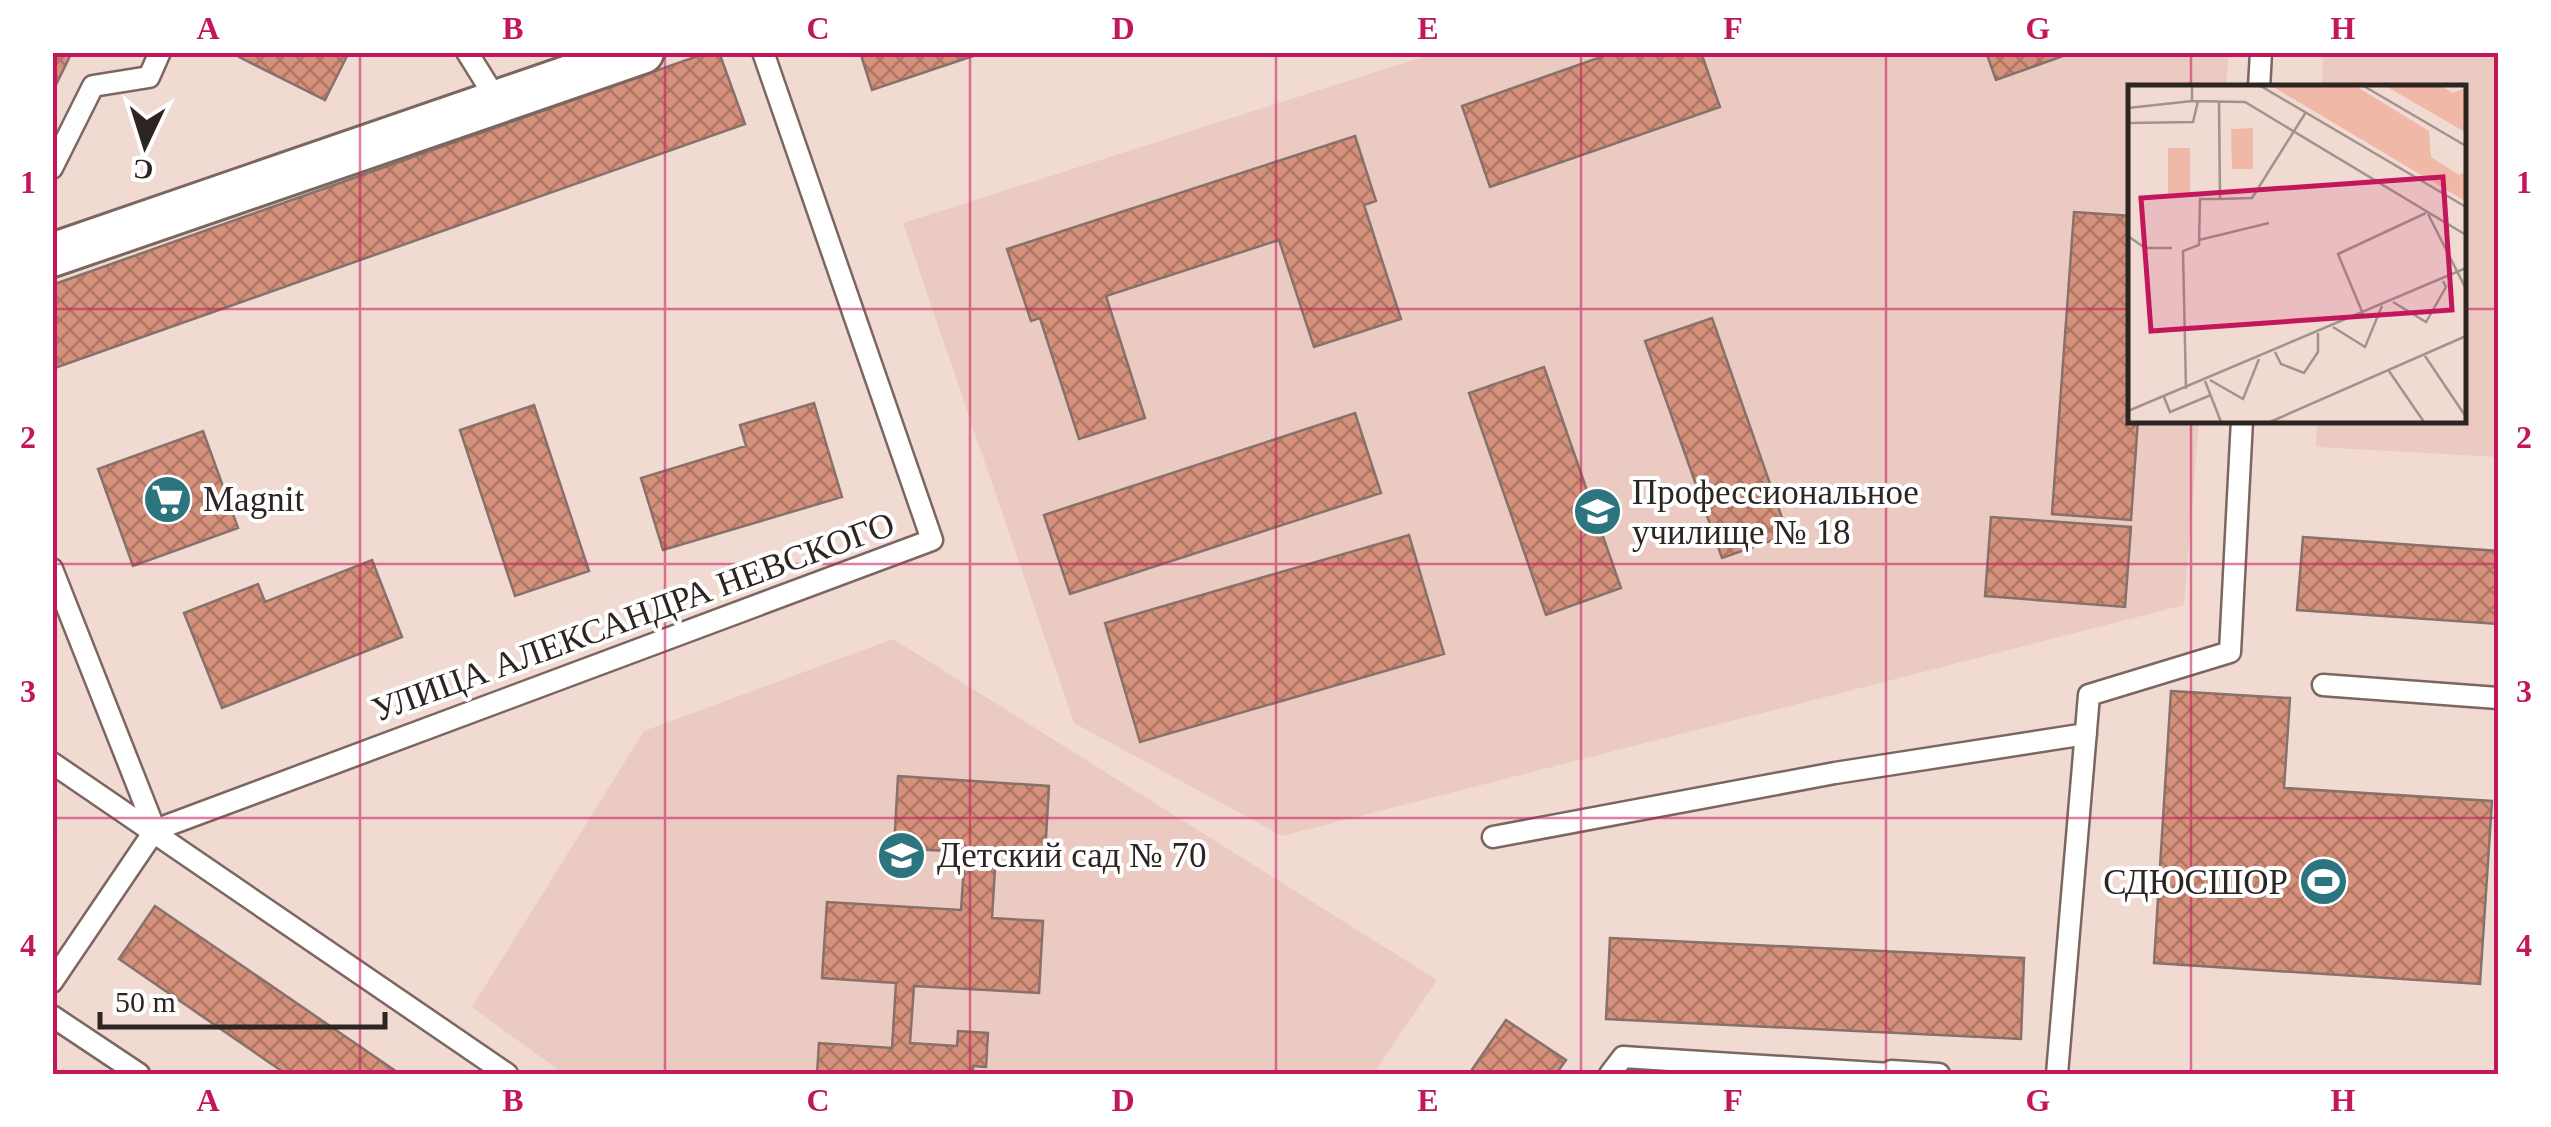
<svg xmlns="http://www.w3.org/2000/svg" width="2551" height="1127" font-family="Georgia,serif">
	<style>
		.built { fill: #ebcbc1 }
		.building { fill: url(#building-cross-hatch); stroke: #87726b; stroke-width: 2.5 }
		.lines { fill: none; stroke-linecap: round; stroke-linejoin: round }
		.service-casing { stroke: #7b6660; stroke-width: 25 }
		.minor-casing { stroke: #7b6660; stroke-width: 48 }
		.service { stroke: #fff; stroke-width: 20 }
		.minor { stroke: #fff; stroke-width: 42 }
		.grid { fill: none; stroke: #c2185b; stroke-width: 2.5; stroke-opacity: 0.55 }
		.labels { text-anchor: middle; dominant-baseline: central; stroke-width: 8; stroke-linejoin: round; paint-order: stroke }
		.poi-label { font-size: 35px; fill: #2d2522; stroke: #fff; text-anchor: start }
		.street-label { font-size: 35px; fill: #2d2522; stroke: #fff }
		.inset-road { fill: none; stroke: #a3928c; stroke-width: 2.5 }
		.view { fill: #c2185b; fill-opacity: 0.15; stroke: #c2185b; stroke-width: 5 }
		.inset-edge { fill: none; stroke: #2d2522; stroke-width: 5 }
		.neatline { fill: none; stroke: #c2185b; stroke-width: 4 }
		.grid-label { font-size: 32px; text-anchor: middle; font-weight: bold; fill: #c2185b }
	</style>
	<defs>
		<pattern id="building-cross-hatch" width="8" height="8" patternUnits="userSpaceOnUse" patternTransform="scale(2.5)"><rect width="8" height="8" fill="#d5917b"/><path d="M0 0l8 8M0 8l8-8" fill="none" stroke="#ad7664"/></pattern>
	</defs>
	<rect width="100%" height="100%" fill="#f1dad2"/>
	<path class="built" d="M1435,53H2229L2226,87L2131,88V420H2199L2184,605L1282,836L1074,723L903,223Z
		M2323,53H2498V457L2316,447L2317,420H2464V88L2322,87Z
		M893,639L1437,980L1373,1074H564L472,1007L644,731Z"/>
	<path class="building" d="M52,52H72L52,93Z
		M241,52H349L325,100L239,57Z
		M709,52H719L745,124L52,369V285Z
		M860,52H985L872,90Z
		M1615,52H1701L1720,107L1490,187L1462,106Z
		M1986,52H2074L1996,80Z
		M1355,136L1376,201L1364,205L1401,319L1314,347L1279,240L1106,296L1145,418L1079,439L1040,318L1031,321L1007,249Z
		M2074,212L2131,216V420H2138L2131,520L2052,514Z
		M1712,318L1788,535L1722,558L1645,341Z
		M1544,367L1621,588L1546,615L1469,393Z
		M814,403L842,497L663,550L641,478L746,446L740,425Z
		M534,405L589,571L515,596L460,430Z
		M1355,413L1381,493L1070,594L1044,515Z
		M203,431L238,528L133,566L98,469Z
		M1991,517L2131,527L2125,607L1985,596Z
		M1409,535L1444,654L1140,742L1105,623Z
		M2303,537L2498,551V624L2297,610Z
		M372,560L402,637L222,708L184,613L258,584L265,602Z
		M2171,691L2290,698L2284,788L2492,801L2480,984L2154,963Z
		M898,776L1049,786L1045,855L996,852L992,918L1043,921L1039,993L914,986L910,1043L957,1046L958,1031L988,1033L986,1067L973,1066V1074H817L819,1043L892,1048L896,983L822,978L827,902L961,910L965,852L894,848Z
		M155,906L400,1074H286L119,959Z
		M1610,938L2024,958L2021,1039L1606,1019Z
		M1506,1020L1566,1060L1556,1074H1469Z"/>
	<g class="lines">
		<defs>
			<path id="service" d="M467,52L498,102
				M2259,88L2261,52
				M52,168L93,86L149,77L160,52
				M52,569L155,830
				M2323,685L2498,698
				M52,763L507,1074
				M155,830L932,540L763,52
				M1493,837L1835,773L2086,734
				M52,982L155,830
				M52,1016L139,1074
				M1891,1071L1939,1074
				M1610,1074L1623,1057L1890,1074
				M2057,1074L2089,695L2230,652L2242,420"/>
			<path id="minor" d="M52,255L642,52"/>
		</defs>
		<use href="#service" class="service-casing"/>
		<use href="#minor" class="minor-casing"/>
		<use href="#service" class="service"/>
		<use href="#minor" class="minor"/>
	</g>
	<path class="grid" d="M360,52V1074M665,52V1074M970,52V1074M1276,52V1074M1581,52V1074M1886,52V1074M2191,52V88M52,309H2131M2464,309H2498M2191,420V1074M52,564H2498M52,818H2498"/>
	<defs>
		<symbol id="supermarket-disc" viewBox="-11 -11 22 22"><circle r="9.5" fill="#2d757e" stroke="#fff"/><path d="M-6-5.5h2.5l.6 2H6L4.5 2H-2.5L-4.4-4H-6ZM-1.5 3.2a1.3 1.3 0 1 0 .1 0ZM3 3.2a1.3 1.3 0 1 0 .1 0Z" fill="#fff"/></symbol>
		<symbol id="university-disc" viewBox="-11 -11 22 22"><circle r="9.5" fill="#2d757e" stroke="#fff"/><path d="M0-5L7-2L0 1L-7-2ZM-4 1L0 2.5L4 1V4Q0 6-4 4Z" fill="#fff"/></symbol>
		<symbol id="school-disc" viewBox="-11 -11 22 22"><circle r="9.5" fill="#2d757e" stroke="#fff"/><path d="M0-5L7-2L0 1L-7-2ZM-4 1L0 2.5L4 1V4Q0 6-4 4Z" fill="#fff"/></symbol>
		<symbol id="stadium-disc" viewBox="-11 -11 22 22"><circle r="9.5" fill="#2d757e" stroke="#fff"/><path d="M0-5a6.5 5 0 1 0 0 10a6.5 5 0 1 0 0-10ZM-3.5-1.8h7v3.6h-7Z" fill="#fff"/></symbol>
	</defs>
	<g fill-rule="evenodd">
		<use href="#supermarket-disc" x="140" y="472" width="55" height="55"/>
		<use href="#university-disc" x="1570" y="484" width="55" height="55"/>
		<use href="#school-disc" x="874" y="828" width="55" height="55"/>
		<use href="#stadium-disc" x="2296" y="854" width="55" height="55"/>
	</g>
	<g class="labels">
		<g class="poi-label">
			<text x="1632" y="492">Профессиональное<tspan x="1632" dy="40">училище № 18</tspan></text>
			<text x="203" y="499">Magnit</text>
			<text x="937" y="855">Детский сад № 70</text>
			<text x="2288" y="882" text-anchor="end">СДЮСШОР</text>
		</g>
		<g class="street-label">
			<text transform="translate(633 617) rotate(-20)">УЛИЦА АЛЕКСАНДРА НЕВСКОГО</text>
		</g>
	</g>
	<g transform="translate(2128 85)">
		<rect width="338" height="338" fill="#f1dad2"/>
		<path d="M142,0H226L301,46L303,72L331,90L337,87V116ZM256,0H312L325,8L337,3V47ZM125,43V84H104L103,44ZM40,63H62V110H40Z" fill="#f0b8a6"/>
		<path class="inset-road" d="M64,0V16L117,17L338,150M131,0L338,122M234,0L338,61M91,16L92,114L124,113L178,27M0,23L64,16M1,23V38L65,37L70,16M0,115L1,38M300,129L338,204M0,151L17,163H44M71,155L141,138M265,217L298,237L318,202L315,196M235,229L210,169L298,128M205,242L237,262L254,221M147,267L153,279L176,288L190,267V248M297,271L338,332M261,286L296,337M82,295L115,314L131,274M77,296L93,337M58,304L55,166L71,160L72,114H92M36,312L42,327L83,310M0,326L338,183M142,337L338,251"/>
		<path class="view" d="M315,92L324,225L23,246L13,113Z"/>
		<rect width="338" height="338" class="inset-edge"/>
	</g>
	<rect width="2551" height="1127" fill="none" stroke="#ffffff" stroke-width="110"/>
	<g transform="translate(145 145) rotate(184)" stroke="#ffffff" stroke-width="8" paint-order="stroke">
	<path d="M0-8L18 38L0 25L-18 38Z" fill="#2d2522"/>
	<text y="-15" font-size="28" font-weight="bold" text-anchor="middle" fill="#2d2522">С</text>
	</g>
	<path d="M100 1012v15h285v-15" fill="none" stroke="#2d2522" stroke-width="5"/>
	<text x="115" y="1012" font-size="30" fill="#2d2522" stroke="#ffffff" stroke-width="8" paint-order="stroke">50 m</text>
	<rect x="55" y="55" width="2441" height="1017" class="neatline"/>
	<g class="grid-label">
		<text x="208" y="39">A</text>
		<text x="513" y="39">B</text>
		<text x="818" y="39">C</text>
		<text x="1123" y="39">D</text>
		<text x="1428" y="39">E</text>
		<text x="1733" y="39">F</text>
		<text x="2038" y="39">G</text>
		<text x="2343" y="39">H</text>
		<text x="28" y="193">1</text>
		<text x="2524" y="193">1</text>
		<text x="28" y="448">2</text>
		<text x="2524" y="448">2</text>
		<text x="28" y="702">3</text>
		<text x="2524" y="702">3</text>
		<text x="28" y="956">4</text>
		<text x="2524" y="956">4</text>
		<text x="208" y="1111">A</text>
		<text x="513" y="1111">B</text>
		<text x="818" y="1111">C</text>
		<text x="1123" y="1111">D</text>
		<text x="1428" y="1111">E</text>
		<text x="1733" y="1111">F</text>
		<text x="2038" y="1111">G</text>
		<text x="2343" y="1111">H</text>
	</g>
</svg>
